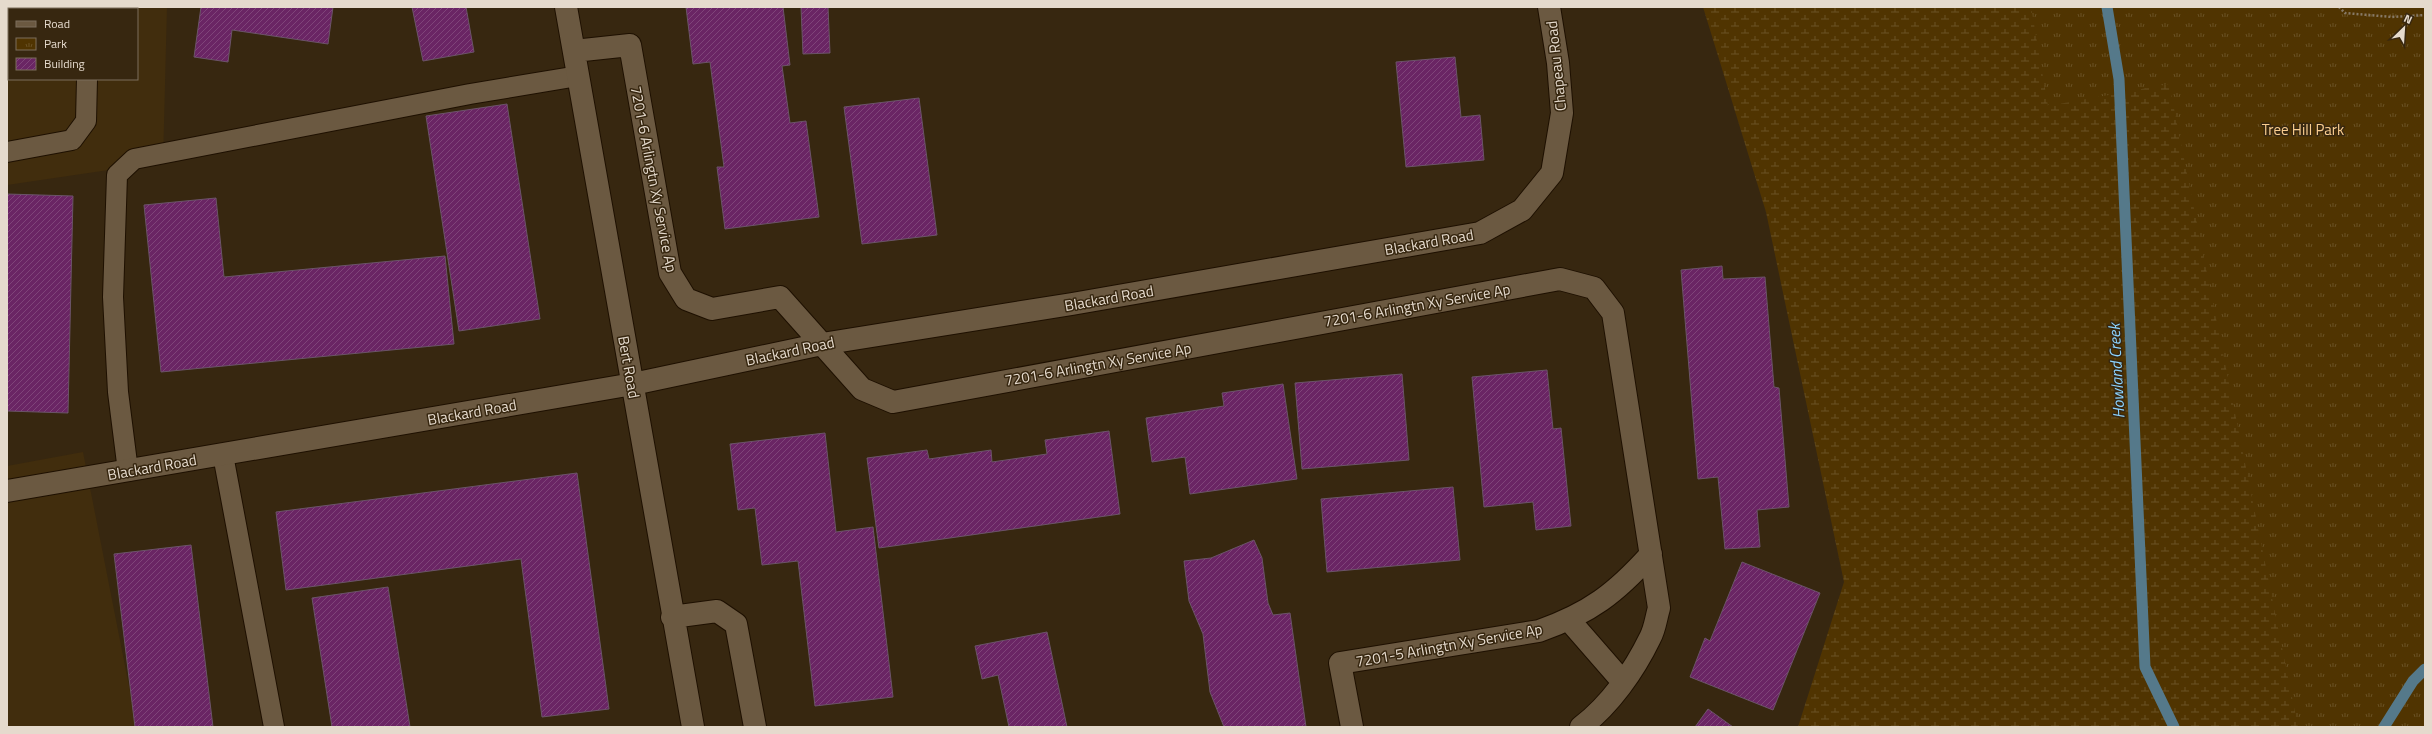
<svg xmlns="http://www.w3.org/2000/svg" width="2432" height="734" font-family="'Titillium Web',sans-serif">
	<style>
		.built { fill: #412d0d; fill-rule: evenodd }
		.wetland { fill: url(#wetland-marsh) }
		.park { fill: url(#park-tufts) }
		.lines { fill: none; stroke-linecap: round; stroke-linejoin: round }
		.stream { stroke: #55798a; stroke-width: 11 }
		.building { fill: url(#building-hatch); stroke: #6b5468 }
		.lane-casing { stroke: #1e1000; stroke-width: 22 }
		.street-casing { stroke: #1e1000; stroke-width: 24 }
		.path { stroke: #877966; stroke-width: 2.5; stroke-dasharray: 2 2; stroke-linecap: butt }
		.lane { stroke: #6b5941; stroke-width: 20 }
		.street { stroke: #6b5941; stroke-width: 22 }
		.labels { text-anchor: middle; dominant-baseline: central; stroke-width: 3; stroke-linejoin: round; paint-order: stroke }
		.street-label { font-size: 15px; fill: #e5dacd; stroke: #372710 }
		.park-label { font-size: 15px; fill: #facd8f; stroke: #372710 }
		.water-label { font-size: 16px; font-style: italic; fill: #8cd3ff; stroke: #372710 }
	</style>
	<defs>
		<pattern id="wetland-marsh" width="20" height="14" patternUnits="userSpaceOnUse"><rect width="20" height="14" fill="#503401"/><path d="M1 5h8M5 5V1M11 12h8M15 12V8" fill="none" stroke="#695125"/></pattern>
		<pattern id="park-tufts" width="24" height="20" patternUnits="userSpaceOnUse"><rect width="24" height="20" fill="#503401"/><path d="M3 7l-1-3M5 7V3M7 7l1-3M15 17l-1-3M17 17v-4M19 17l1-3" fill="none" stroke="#695125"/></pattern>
		<pattern id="building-hatch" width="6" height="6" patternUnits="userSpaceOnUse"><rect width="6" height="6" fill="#6a2564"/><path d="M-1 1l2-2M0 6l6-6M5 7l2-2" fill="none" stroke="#7f4479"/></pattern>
	</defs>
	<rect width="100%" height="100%" fill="#372710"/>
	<path class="built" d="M7,7H167L163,162L7,185ZM9,9H137V79H9Z
		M83,452L137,727H7V466Z"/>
	<path class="wetland" d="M1703,7H2356L2425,727H1798L1844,582L1766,212Z"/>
	<path class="park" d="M2031,7H2425V727H2298L2169,84L2048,106Z"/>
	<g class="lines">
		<path class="stream" d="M2107,7L2119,79L2145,667L2174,727
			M2384,727L2413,681L2425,669"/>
	</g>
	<path class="building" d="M201,7H333L328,44L232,30L228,62L194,57Z
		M412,7H466L474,52L423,61Z
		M686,7H783L790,65L782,66L790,123L806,121L819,217L725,229L717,167H724L710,62L693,64Z
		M801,7H828L830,53L803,54Z
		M1455,57L1461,117L1480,115L1484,160L1406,167L1396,62Z
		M919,98L937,235L862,244L844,107Z
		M507,104L540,319L459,331L426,116Z
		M7,194L73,196L68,413L7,411Z
		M216,198L224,277L445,256L454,344L161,372L144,205Z
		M1722,266L1723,279L1765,277L1774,387L1779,388L1789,507L1757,510L1760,547L1725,549L1718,477L1698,479L1681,270Z
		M1547,370L1553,429L1561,428L1571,526L1536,530L1533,502L1484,507L1472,377Z
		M1402,374L1409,460L1302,469L1295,383Z
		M1283,384L1297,479L1190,494L1185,457L1152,462L1146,418L1224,406L1222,393Z
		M1109,431L1120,514L879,548L867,458L927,450L929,459L991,450L992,462L1047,454L1045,440Z
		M825,433L836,532L873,527L893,697L815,706L798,561L762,565L755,508L738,510L730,444Z
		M577,473L609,709L542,717L521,559L286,590L276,512Z
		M1453,487L1460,560L1327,572L1321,499Z
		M1254,540L1262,558L1268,603L1273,615L1290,613L1306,727H1224L1210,692L1203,634L1189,601L1184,561L1211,558Z
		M191,545L213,727H135L114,554Z
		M1742,562L1820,593L1773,710L1690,677L1705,638L1710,641Z
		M388,587L410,727H332L312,598Z
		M1047,632L1067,727H1009L998,675L982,679L975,646Z
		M1708,709L1733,727H1695Z"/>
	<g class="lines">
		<defs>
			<path id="lane" d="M90,9V7
				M7,152L72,140L86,121L87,79
				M223,455L274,727
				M128,471L118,392L113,297L117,175L134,159L470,94L578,76"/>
			<path id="street" d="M566,7L693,727
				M574,51L630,45L670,273L686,299L712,309L780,297L862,389L893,402L1560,279L1594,288L1613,313L1659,608C1656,618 1655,629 1650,638C1634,671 1610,705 1581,727
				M7,491L633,384L822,344L1072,304L1480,233L1522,210L1552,173L1562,113L1558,63L1549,7
				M672,617L717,611L736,624L755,727
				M1569,620L1623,682
				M1352,727L1340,663L1539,631C1590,613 1616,593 1651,554"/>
		</defs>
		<use href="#lane" class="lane-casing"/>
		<use href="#street" class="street-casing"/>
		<path class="path" d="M2339,7L2345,13L2392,17L2425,15"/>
		<use href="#lane" class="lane"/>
		<use href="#street" class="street"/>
	</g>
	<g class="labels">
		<g class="street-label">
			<text transform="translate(1556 66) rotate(-96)">Chapeau Road</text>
			<text transform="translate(654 179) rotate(79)">7201-6 Arlingtn Xy Service Ap</text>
			<text transform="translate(1429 242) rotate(-10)">Blackard Road</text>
			<text transform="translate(1109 298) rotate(-10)">Blackard Road</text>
			<text transform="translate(1417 305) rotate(-10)">7201-6 Arlingtn Xy Service Ap</text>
			<text transform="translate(790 351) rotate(-12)">Blackard Road</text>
			<text transform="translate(1098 364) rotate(-10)">7201-6 Arlingtn Xy Service Ap</text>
			<text transform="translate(629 367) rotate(80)">Bert Road</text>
			<text transform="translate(472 412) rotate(-10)">Blackard Road</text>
			<text transform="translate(152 467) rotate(-10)">Blackard Road</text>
			<text transform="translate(1449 645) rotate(-10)">7201-5 Arlingtn Xy Service Ap</text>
		</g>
		<g class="park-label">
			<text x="2303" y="129">Tree Hill Park</text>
		</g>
		<g class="water-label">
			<text transform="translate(2116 371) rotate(-93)">Howland Creek</text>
		</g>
	</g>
	<rect width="2432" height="734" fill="none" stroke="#e5dacd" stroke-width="16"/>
	<rect x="8" y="8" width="130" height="72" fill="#372710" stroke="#7d6f5c"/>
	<rect x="16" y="21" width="20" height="6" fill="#6b5941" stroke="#7d6f5c"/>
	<text x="44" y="28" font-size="12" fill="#e5dacd">Road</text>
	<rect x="16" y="38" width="20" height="12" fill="url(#park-tufts)" stroke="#7d6f5c"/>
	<text x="44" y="48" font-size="12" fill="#e5dacd">Park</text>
	<rect x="16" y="58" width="20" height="12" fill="url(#building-hatch)" stroke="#7d6f5c"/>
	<text x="44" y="68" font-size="12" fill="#e5dacd">Building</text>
	<g transform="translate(2404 28) rotate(25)" stroke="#372710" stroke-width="3" paint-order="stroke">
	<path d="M0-3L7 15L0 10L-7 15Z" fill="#e5dacd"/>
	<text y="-6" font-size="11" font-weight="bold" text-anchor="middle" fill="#e5dacd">N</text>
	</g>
</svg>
